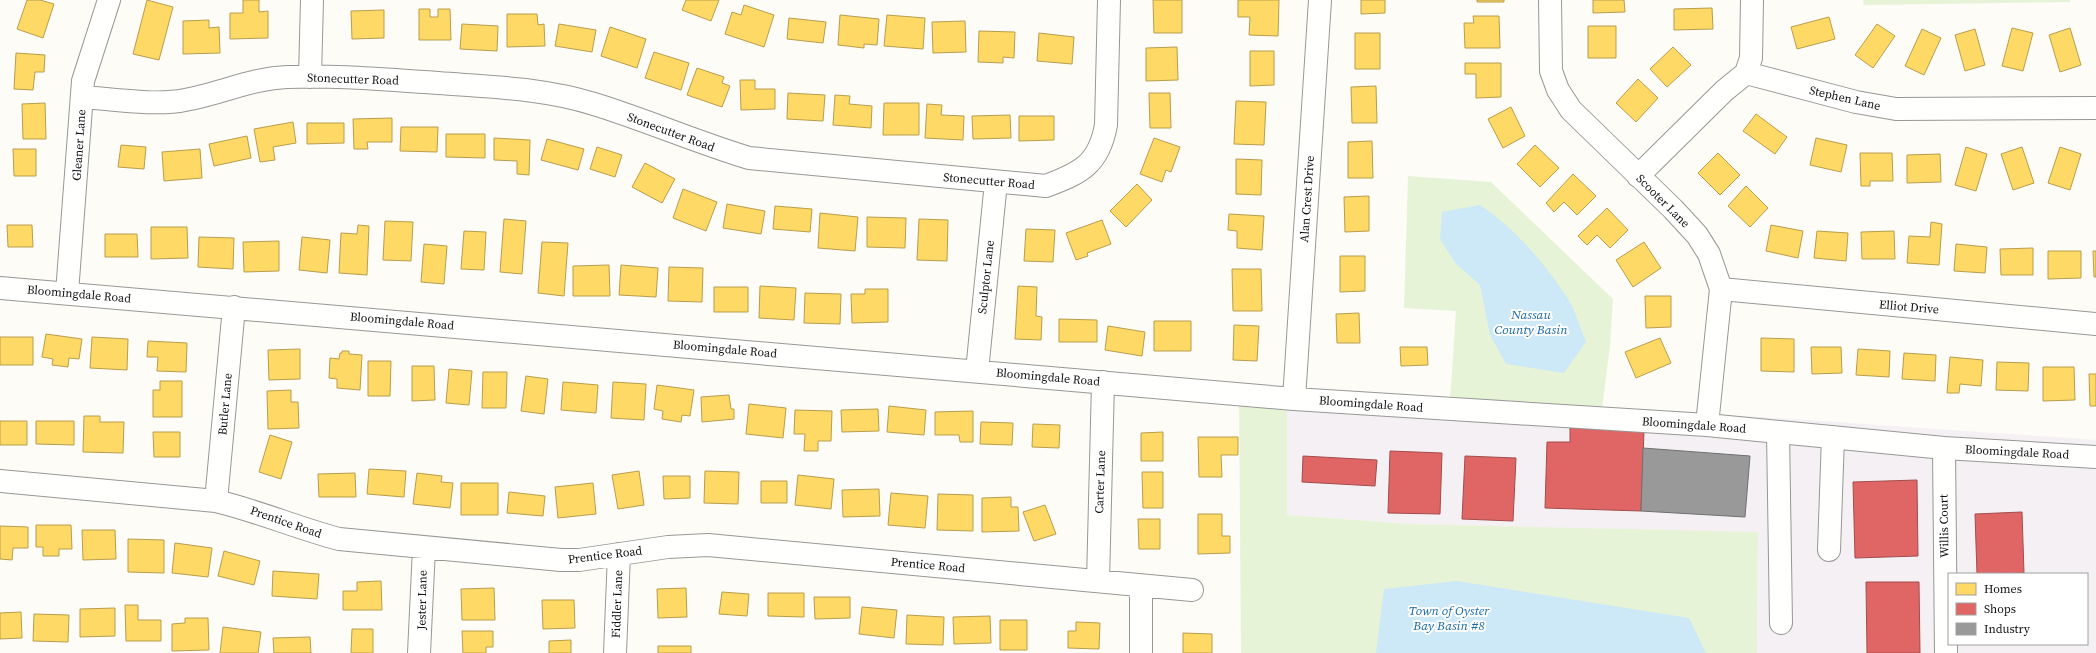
<svg xmlns="http://www.w3.org/2000/svg" width="2096" height="653" font-family="'Source Serif 4',serif">
	<style>
		.industrial { fill: #f5f0f3; fill-rule: evenodd }
		.green { fill: #e7f3d7 }
		.water { fill: #cde8f7 }
		.homes { fill: #ffd966; stroke: #b89d4c }
		.shops { fill: #e06666; stroke: #a24c4c }
		.industry { fill: #999; stroke: #707070 }
		.lines { fill: none; stroke-linecap: round; stroke-linejoin: round }
		.minor-casing { stroke: #979795; stroke-width: 24 }
		.minor { stroke: #fffffe; stroke-width: 22 }
		.labels { text-anchor: middle; dominant-baseline: central; stroke-width: 4; stroke-linejoin: round; paint-order: stroke }
		.street-label { font-size: 12px; fill: #111; stroke: #fff }
		.water-label { font-size: 13px; font-style: italic; fill: #1768a6; stroke: #fff }
	</style>
	<rect width="100%" height="100%" fill="#fdfcf7"/>
	<path class="industrial" d="M1287,395L1450,401L1762,417L2096,440V653H1757L1758,533L1409,524L1287,515ZM1949,574H2087V644H1949Z"/>
	<path class="green" d="M1863,0H2070V2L1864,5Z
		M1408,176L1491,182L1613,299L1610,346L1602,409L1450,401L1456,311L1404,308Z
		M1239,392L1287,395V515L1409,524L1758,532L1757,653H1241Z"/>
	<path class="water" d="M1480,205C1514,228 1544,262 1566,296C1575,309 1580,327 1586,342L1564,373L1506,364L1490,335L1480,285L1456,264L1440,239L1442,212Z
		M1457,581L1689,618L1706,653H1376L1384,589Z"/>
	<path class="homes" d="M27,0H40L54,4L43,38L17,29Z
		M147,0L173,7L159,60L133,54Z
		M243,0H259V12L268,11V38L230,39V13H243Z
		M686,0H719L711,21L682,10Z
		M1153,0H1182V33H1154Z
		M1238,0H1279L1278,36L1249,35L1250,17H1238Z
		M1361,0H1385V13L1361,14Z
		M1477,0H1504V2H1477Z
		M1593,0H1624L1625,12L1593,13Z
		M744,5L774,15L764,47L725,34L732,12L741,15Z
		M1712,8L1713,29L1674,30V9Z
		M419,9H430V17H438V9H450L451,40H419Z
		M384,10V38L352,39L351,11Z
		M507,14H537L538,25L544,24L545,46L507,47Z
		M840,15L879,19L877,45L864,44V48L838,45Z
		M887,15L925,18L923,49L884,46Z
		M1473,16H1499L1500,48H1465L1464,23H1474Z
		M1829,17L1835,39L1797,49L1791,27Z
		M789,18L826,22L823,43L787,39Z
		M209,20V28L219,27L220,53L183,54V21Z
		M965,21L966,52L933,53L932,22Z
		M462,24L498,26L497,51L460,49Z
		M559,24L596,30L592,52L555,46Z
		M1877,24L1895,36L1873,68L1855,55Z
		M1588,26H1616V58H1588Z
		M610,27L646,39L637,68L601,56Z
		M2012,28L2033,33L2023,71L2002,66Z
		M2070,28L2081,65L2060,72L2049,35Z
		M1922,29L1941,38L1924,75L1905,66Z
		M1975,29L1985,65L1965,71L1955,35Z
		M979,31L1015,32L1014,58L1003,57V63L978,62Z
		M1039,33L1074,37L1072,64L1037,61Z
		M1355,33H1380V69H1355Z
		M1177,47L1178,80L1146,81V48Z
		M1673,47L1691,65L1667,87L1650,69Z
		M1250,51H1274V85L1250,86Z
		M654,52L689,63L681,90L645,78Z
		M16,53L45,55L44,72H35L33,90L14,89Z
		M1465,63H1501V97L1476,98V74H1465Z
		M697,68L724,77L722,83L730,86L722,107L687,95Z
		M1638,79L1658,98L1636,122L1616,103Z
		M740,80H755V89H775V109L741,110Z
		M1376,86L1377,123H1352L1351,87Z
		M788,93L825,95L823,121L787,119Z
		M1149,93H1170L1171,128H1150Z
		M835,95L850,96L849,104L872,106L871,128L833,125Z
		M1236,101L1266,102L1264,145L1234,144Z
		M45,103L46,139H23L22,104Z
		M884,103H919V135H883Z
		M927,104L942,105L941,115L964,116L963,140L925,138Z
		M1511,107L1525,136L1503,148L1488,119Z
		M1756,114L1787,137L1775,154L1743,131Z
		M1010,115L1011,138L973,139L972,116Z
		M1019,116H1054V140L1019,141Z
		M392,118V142H367L368,149H354L353,119Z
		M293,122L296,143L273,147L275,160L260,162L254,129Z
		M307,123H344V143L307,144Z
		M401,127H438L437,152L400,151Z
		M446,134H485V158L446,157Z
		M247,136L251,158L214,166L209,144Z
		M494,138L530,140L529,175L517,174V161L494,160Z
		M1154,138L1180,147L1171,172L1166,170L1162,182L1140,174Z
		M1816,138L1847,145L1841,172L1810,165Z
		M547,139L584,149L578,170L541,160Z
		M1372,141L1373,178H1348V142Z
		M121,145L146,147L144,169L118,167Z
		M1535,145L1559,168L1540,187L1517,164Z
		M597,147L622,155L615,177L590,169Z
		M1966,147L1987,154L1976,191L1955,185Z
		M2022,147L2034,183L2013,190L2001,154Z
		M2060,147L2081,154L2070,190L2048,183Z
		M13,149H36V176H14Z
		M200,149L202,178L164,181L162,152Z
		M1718,153L1740,175L1720,195L1698,173Z
		M1860,153H1892L1893,181H1870V186H1861Z
		M1940,154L1941,182L1907,183V155Z
		M1236,159L1262,160L1261,195L1236,194Z
		M645,163L675,179L662,203L632,187Z
		M1573,174L1596,196L1577,215L1564,202L1554,212L1546,203Z
		M1137,184L1152,200L1126,227L1110,211Z
		M1746,186L1768,208L1750,227L1728,206Z
		M683,189L717,202L706,231L673,218Z
		M1369,196V231L1345,232L1344,197Z
		M727,204L765,211L761,234L723,228Z
		M775,206L812,209L810,232L773,229Z
		M1607,208L1628,230L1610,248L1597,235L1587,245L1578,236Z
		M820,213L858,217L855,251L818,248Z
		M1229,214L1264,216L1262,250L1237,248V231L1228,230Z
		M867,217L906,218L905,248L867,247Z
		M504,219L526,221L522,274L500,272Z
		M919,219L948,220L947,261L917,260Z
		M1102,220L1111,244L1087,253L1088,256L1076,260L1066,233Z
		M385,221L413,222L411,261L383,260Z
		M1931,222L1942,224L1939,265L1907,263L1909,236L1930,237Z
		M7,225H32L33,247H8Z
		M358,225L369,226L367,275L339,273L341,233L357,234Z
		M1771,225L1803,231L1798,258L1766,251Z
		M151,227H187L188,258L151,259Z
		M1026,229L1055,230L1053,262L1024,261Z
		M464,231L486,232L484,270L461,269Z
		M1817,231L1848,233L1846,261L1814,258Z
		M1894,231L1895,259H1862L1861,232Z
		M105,234H137L138,257H105Z
		M199,237L234,238L233,269L198,267Z
		M302,237L330,240L327,273L299,270Z
		M279,241V271L244,272L243,242Z
		M542,242L568,243L564,296L538,293Z
		M1644,242L1661,268L1633,287L1616,260Z
		M424,244L447,246L444,284L421,282Z
		M1956,244L1987,247L1985,273L1954,271Z
		M2033,248V275H2001L2000,249Z
		M2048,251H2081V278L2048,279Z
		M2093,251H2096V277H2094Z
		M1340,256H1365V291L1340,292Z
		M609,265L610,296H573V266Z
		M621,265L658,268L656,297L619,295Z
		M669,267L703,268L702,302L668,301Z
		M1232,269H1261L1262,311H1233Z
		M760,286L796,288L794,320L759,318Z
		M1018,286L1037,287L1036,316L1042,317L1041,340L1015,339Z
		M714,287H748V312H714Z
		M865,289H888V322L852,323L851,294H865Z
		M805,293L841,294L840,324L804,323Z
		M1645,296H1671V327L1646,328Z
		M1359,313L1360,343H1337L1336,314Z
		M1059,319L1097,320V342H1059Z
		M1154,321H1191V351H1154Z
		M1234,325L1259,326L1257,361L1233,360Z
		M1108,326L1145,332L1142,356L1105,350Z
		M46,334L82,339L79,359L69,358L68,367L52,365L53,359L42,357Z
		M0,337H33V365H0Z
		M92,337L128,339L127,370L90,368Z
		M1660,338L1671,363L1636,378L1625,352Z
		M1761,338L1794,339V372L1761,371Z
		M148,341L187,343L186,372L157,371L158,357H147Z
		M1400,347H1427L1428,365L1401,366Z
		M1811,347H1841L1842,373L1812,374Z
		M300,349V379L269,380L268,350Z
		M1858,349L1890,351L1889,377L1856,375Z
		M342,351H349V354L362,355L360,390L337,388V379L329,378L330,358L339,359L340,353H342Z
		M1904,353L1936,355L1935,381L1902,379Z
		M1950,357L1983,360L1981,386L1960,384L1959,393H1947Z
		M368,361H391L390,396H368Z
		M1997,362L2029,363L2028,391L1996,390Z
		M412,366H434L435,400L412,401Z
		M2043,367H2074L2075,400L2043,401Z
		M449,369L472,371L469,405L446,403Z
		M483,372H507L506,408H482Z
		M2089,374H2096V406H2090Z
		M526,376L548,379L544,414L521,411Z
		M160,381H182V417H153V390H160Z
		M563,382L598,385L596,413L561,410Z
		M613,382L646,384L644,420L611,418Z
		M657,385L694,390L690,416L682,415L681,422L662,419L663,411L654,409Z
		M291,390V402H298L299,428L268,429L267,391Z
		M729,395L731,409H734V419L702,422L701,397Z
		M749,404L786,408L783,438L746,434Z
		M889,406L926,410L924,435L887,432Z
		M878,409L879,431L842,432L841,410Z
		M795,410L832,411L831,441H818V451H804L805,434H794Z
		M973,411V442H960L959,435H935V412Z
		M84,416H100V422H124L123,453L83,452Z
		M0,421H27V445H0Z
		M36,421H74V445L36,444Z
		M981,422L1013,423L1012,445L980,444Z
		M1033,424L1060,425L1059,448L1032,447Z
		M153,432H180V457H154Z
		M1163,432V461H1141V433Z
		M270,435L292,442L281,479L259,472Z
		M1198,437H1238V455H1221L1222,477H1199Z
		M369,469L406,471L404,497L367,494Z
		M639,471L644,505L618,509L612,475Z
		M705,471L739,472L738,504L704,503Z
		M1142,472H1163V508H1143Z
		M355,473L356,497H319L318,474Z
		M417,473L442,476L441,482L453,483L450,508L413,504Z
		M798,475L834,479L831,509L795,505Z
		M663,476H690V498L664,499Z
		M761,481H787V503H761Z
		M461,483H498V515H461Z
		M593,483L596,514L558,518L555,487Z
		M879,489L880,516L843,517L842,490Z
		M509,492L545,496L543,516L507,513Z
		M891,493L928,496L925,528L888,525Z
		M938,494L973,495V531L937,530Z
		M1011,497V507H1018L1019,531L982,532V498Z
		M1045,505L1056,534L1034,541L1023,512Z
		M1198,514H1222V536H1230V553L1198,554Z
		M1138,519H1160V549H1139Z
		M36,525H71L72,549H59V556H43V547H36Z
		M0,526L28,527V548H13L12,560L0,559Z
		M82,530H115L116,559L83,560Z
		M128,539L164,540V573L128,572Z
		M175,543L212,548L208,577L172,573Z
		M224,551L260,561L254,585L218,576Z
		M273,571L319,574L317,599L272,596Z
		M381,581L382,610H343V591H357V582Z
		M494,588L495,620H462L461,589Z
		M686,588L687,617L658,618L657,589Z
		M722,592L749,594L747,616L719,614Z
		M768,593H804V617L768,616Z
		M814,597H850V618L815,619Z
		M542,600H574L575,628L543,629Z
		M125,605H138V620H161V641H126Z
		M862,607L897,610L894,638L859,634Z
		M115,608V636L80,637V609Z
		M21,612L22,638L0,639V613Z
		M34,614L69,615L68,642L33,641Z
		M907,615L944,617L943,645L906,644Z
		M990,616L991,643L954,644L953,617Z
		M185,618H208L209,650L172,651V624L185,623Z
		M1000,620H1027V650H1000Z
		M1076,622L1100,623L1099,649L1068,648V631H1076Z
		M223,627L261,632L258,653H220Z
		M352,629H373V653H351Z
		M462,631H493V647H486V653H463Z
		M1183,633L1212,634V653H1183Z
		M310,637L311,653H274L273,638Z
		M571,640V653H549V641Z
		M658,646H691V653H658Z"/>
	<path class="shops" d="M1570,428L1644,431L1641,511L1545,508L1547,442H1570Z
		M1390,451L1442,453L1440,514L1388,513Z
		M1303,456L1377,460L1375,486L1302,482Z
		M1465,456L1516,458L1513,521L1462,519Z
		M1917,480L1918,556L1855,558L1853,482Z
		M2022,512L2024,573L1977,574L1975,514Z
		M1866,582H1919L1920,653H1867Z"/>
	<path class="industry" d="M1643,448L1750,456L1745,517L1641,511Z"/>
	<g class="lines">
		<defs>
			<path id="minor" d="M1550,0L1551,71L1558,90L1571,110L1673,209L1697,235L1709,254L1721,289L1707,425
				M1746,73L1856,102L1896,109L2096,108
				M1746,73L1751,58L1752,0
				M310,77L312,0
				M82,97C112,99 156,106 185,100C219,94 253,78 288,77C338,75 388,80 438,83C490,87 544,88 594,104C646,120 696,142 749,158L1046,186C1081,173 1099,164 1106,125L1109,0
				M1638,176L1724,91L1746,73
				M0,288L1294,399L1707,425L1944,448L2096,457
				M1721,289L2096,324
				M67,293L83,81L109,0
				M977,371L996,182
				M1294,399L1320,0
				M1778,432L1781,623
				M1944,448L1946,653
				M0,481L216,501C258,511 297,528 339,539L561,560H579L668,547L708,545L1192,590
				M216,501L234,307
				M1829,550L1833,437
				M1098,581L1103,382
				M419,653L424,548
				M615,653L619,554
				M1141,653V586"/>
		</defs>
		<use href="#minor" class="minor-casing"/>
		<use href="#minor" class="minor"/>
	</g>
	<g class="labels">
		<g class="street-label">
			<text transform="translate(353 79) rotate(2)">Stonecutter Road</text>
			<text transform="translate(1845 98) rotate(13)">Stephen Lane</text>
			<text transform="translate(671 132) rotate(20)">Stonecutter Road</text>
			<text transform="translate(79 145) rotate(-86)">Gleaner Lane</text>
			<text transform="translate(989 181) rotate(5)">Stonecutter Road</text>
			<text transform="translate(1307 199) rotate(-86)">Alan Crest Drive</text>
			<text transform="translate(1663 201) rotate(45)">Scooter Lane</text>
			<text transform="translate(986 277) rotate(-84)">Sculptor Lane</text>
			<text transform="translate(79 294) rotate(5)">Bloomingdale Road</text>
			<text transform="translate(1909 307) rotate(5)">Elliot Drive</text>
			<text transform="translate(402 321) rotate(5)">Bloomingdale Road</text>
			<text transform="translate(725 349) rotate(5)">Bloomingdale Road</text>
			<text transform="translate(1048 377) rotate(5)">Bloomingdale Road</text>
			<text transform="translate(225 404) rotate(-85)">Butler Lane</text>
			<text transform="translate(1371 404) rotate(4)">Bloomingdale Road</text>
			<text transform="translate(1694 425) rotate(4)">Bloomingdale Road</text>
			<text transform="translate(2017 452) rotate(3)">Bloomingdale Road</text>
			<text transform="translate(1100 482) rotate(-88)">Carter Lane</text>
			<text transform="translate(286 522) rotate(19)">Prentice Road</text>
			<text transform="translate(1944 526) rotate(-91)">Willis Court</text>
			<text transform="translate(605 555) rotate(-7)">Prentice Road</text>
			<text transform="translate(928 565) rotate(5)">Prentice Road</text>
			<text transform="translate(422 600) rotate(-89)">Jester Lane</text>
			<text transform="translate(617 604) rotate(-88)">Fiddler Lane</text>
		</g>
		<g class="water-label">
			<text x="1531" y="314">Nassau<tspan x="1531" dy="15">County Basin</tspan></text>
			<text x="1449" y="610">Town of Oyster<tspan x="1449" dy="15">Bay Basin #8</tspan></text>
		</g>
	</g>
	<rect x="1948" y="573" width="140" height="72" fill="#ffffff" stroke="#a0a0a0"/>
	<rect x="1956" y="583" width="20" height="12" fill="#ffd966" stroke="#a0a0a0"/>
	<text x="1984" y="593" font-size="12" fill="#111111">Homes</text>
	<rect x="1956" y="603" width="20" height="12" fill="#e06666" stroke="#a0a0a0"/>
	<text x="1984" y="613" font-size="12" fill="#111111">Shops</text>
	<rect x="1956" y="623" width="20" height="12" fill="#999999" stroke="#a0a0a0"/>
	<text x="1984" y="633" font-size="12" fill="#111111">Industry</text>
</svg>
